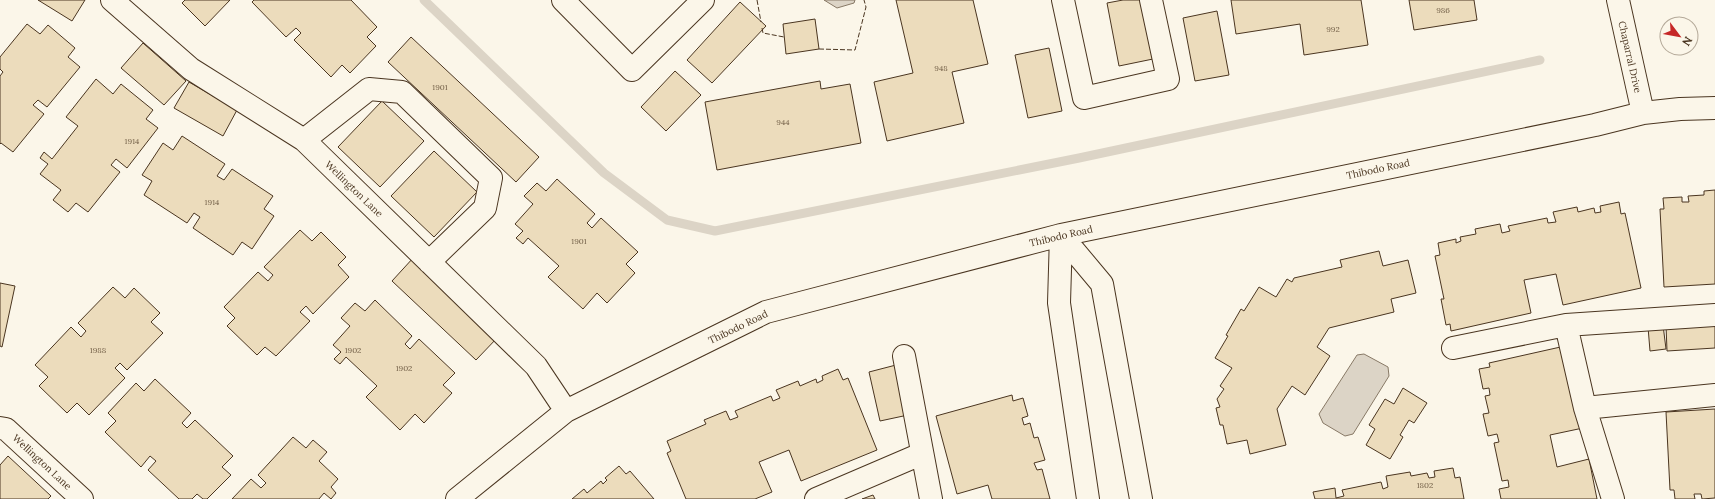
<svg xmlns="http://www.w3.org/2000/svg" width="1715" height="499" font-family="Lora,serif">
	<style>
		.water { fill: #dcd4c6; stroke: #887966 }
		.lines { fill: none; stroke-linecap: round; stroke-linejoin: round }
		.stream { stroke: #dcd4c6; stroke-width: 9 }
		.building { fill: #ecdcbc; stroke: #4a3520 }
		.minor-casing { stroke: #4a3520; stroke-width: 24 }
		.minor { stroke: #fbf6e9; stroke-width: 22 }
		.fence { stroke: #4a3520; stroke-width: 1; stroke-dasharray: 5 2; stroke-linecap: butt }
		.labels { text-anchor: middle; dominant-baseline: central; stroke-width: 3; stroke-linejoin: round; paint-order: stroke }
		.number-label { font-size: 8px; fill: #725f47 }
		.street-label { font-size: 10px; fill: #4a3520; stroke: #fbf6e9 }
	</style>
	<rect width="100%" height="100%" fill="#fbf6e9"/>
	<path class="water" d="M824,0H855L854,3L837,8Z
		M1364,354L1388,367L1389,376L1353,434L1345,436L1323,423L1319,414L1357,355Z"/>
	<g class="lines">
		<path class="stream" d="M424,0L604,173L667,220L715,231L1079,158L1540,60"/>
	</g>
	<path class="building" d="M38,0H85L72,21Z
		M185,0H230L205,26L182,3Z
		M254,0H351L377,27L367,37L376,46L350,73L342,65L331,77L294,40L301,33L296,28L286,37L252,2Z
		M896,0H973L988,64L952,72L964,123L887,141L874,82L913,73Z
		M1123,0H1142L1153,59L1119,66L1107,3Z
		M1231,0H1361L1368,45L1304,55L1300,24L1236,34Z
		M1409,0H1474L1477,20L1414,30Z
		M740,2L766,26L712,83L687,60Z
		M1217,11L1229,75L1195,81L1183,18Z
		M815,19L819,49L786,54L783,24Z
		M27,24L40,34L48,25L75,48L68,57L80,67L47,107L38,100L33,105L44,114L13,152L1,143L0,144V76L3,72L0,69V57Z
		M411,37L539,157L516,182L388,62Z
		M143,43L186,81L164,105L121,68Z
		M1049,48L1062,111L1028,118L1015,55Z
		M675,71L701,95L666,131L641,107Z
		M96,79L113,94L121,84L153,110L146,119L158,128L127,168L116,159L111,165L120,172L88,212L76,203L68,212L53,200L61,190L40,174L48,164L40,158L44,152L52,159L78,126L66,117Z
		M820,81L821,89L850,84L861,143L717,170L705,102Z
		M189,82L237,110L223,136L174,108Z
		M382,101L424,141L380,187L338,147Z
		M182,136L225,164L217,176L224,180L232,169L273,196L264,209L274,216L252,249L242,242L233,255L193,228L200,217L194,213L187,223L144,195L152,181L142,175L163,143L173,150Z
		M434,151L477,192L434,237L391,196Z
		M557,179L595,214L587,223L592,228L601,218L638,252L626,264L635,273L607,303L597,293L583,309L548,277L559,266L528,238L523,244L516,238L523,231L515,224L533,204L524,196L537,183L546,191Z
		M1715,190V284L1664,287L1660,209H1664L1663,198L1682,197V202H1689L1688,196L1704,195V191Z
		M1619,202L1621,214L1625,213L1641,288L1563,305L1556,274L1524,280L1531,313L1451,331L1450,324L1446,325L1441,299H1444L1435,256L1440,255L1438,243L1456,239V243L1461,241L1460,237L1476,234L1475,229L1500,224L1502,233L1510,231L1508,226L1547,218L1548,223L1556,222L1553,212L1577,207L1578,212L1594,208L1595,213L1601,212L1600,206Z
		M300,230L312,241L321,232L346,257L338,265L349,277L313,314L306,306L300,312L310,321L276,356L265,347L257,355L227,326L235,318L224,307L258,272L268,281L273,275L264,267Z
		M1379,251L1383,266L1408,260L1416,293L1391,299L1394,312L1329,328L1317,347L1330,356L1305,395L1292,386L1277,409L1286,445L1250,454L1247,440L1227,444L1223,425H1220L1216,408L1220,407L1217,399L1224,389L1220,386L1232,368L1215,358L1228,336L1226,335L1241,309L1244,311L1259,287L1276,297L1287,279L1292,282L1294,278L1342,267L1340,260Z
		M414,257L498,337L476,360L392,281Z
		M0,283L15,286L2,347L0,346Z
		M113,287L125,298L134,288L160,313L151,322L163,333L127,370L120,363L115,368L125,378L89,415L77,403L67,413L39,386L48,377L35,365L71,327L81,337L86,331L78,323Z
		M375,300L412,336L405,344L410,349L419,339L455,373L443,385L452,393L424,423L415,414L400,430L366,397L377,386L346,357L340,364L334,359L341,352L333,345L350,326L341,318L355,303L365,311Z
		M1715,321V348L1667,351L1666,325Z
		M1663,325L1666,349L1650,351L1648,327Z
		M1565,346L1583,428L1550,435L1557,467L1589,459L1597,499H1501L1499,489L1509,487L1508,480L1502,481L1494,443L1499,442L1497,434L1488,436L1483,414L1489,413L1485,396L1490,395L1489,388L1483,389L1479,369L1490,367L1489,363Z
		M896,365L908,415L880,421L869,372Z
		M838,369L843,380L848,378L877,450L801,481L789,450L759,462L772,492L755,499H686L667,453L671,451L667,441L706,424L704,420L726,411L730,420L738,417L735,411L771,396L773,401L780,398L776,390L798,381L800,386L816,379L817,383L823,380L822,376Z
		M155,379L191,413L182,423L187,428L195,420L233,456L222,467L231,475L207,499H203L197,494L192,499H179L148,470L156,461L150,456L141,467L105,432L116,421L108,413L136,383L144,391Z
		M1403,388L1427,403L1414,423L1409,420L1400,435L1403,437L1390,459L1366,445L1375,429L1369,425L1385,399L1394,404Z
		M1012,395L1013,401L1023,398L1028,416L1022,418L1024,425L1030,423L1034,438L1038,437L1045,460L1034,463L1037,470L1042,469L1050,499H992L988,485L957,494L936,416Z
		M1715,409V498L1702,499L1701,494H1694L1695,499H1675L1674,490H1670L1666,412Z
		M293,437L306,448L313,440L327,452L319,461L338,479L331,487L336,493L331,499L324,493L319,499H232L251,479L261,488L266,483L258,475Z
		M8,456L51,496L48,499H0V465Z
		M619,466L626,474L630,471L654,499H572L584,489L587,493L601,481L603,484L607,480L605,478Z
		M1453,468L1455,478L1460,477L1464,499H1315L1313,492L1335,488L1336,498L1344,496L1342,490L1381,482L1383,489L1388,487L1386,476L1410,472L1411,476L1427,473L1429,478L1435,477L1434,471Z
		M873,495L875,499H862Z"/>
	<g class="lines">
		<defs>
			<path id="minor" d="M112,0L191,69L304,140L536,366L566,411
				M563,0L632,70L703,0
				M1063,0L1084,98L1168,79L1151,0
				M1618,0L1643,113
				M304,140L369,89L402,92L491,178L485,208L429,262
				M1061,235L1102,284L1141,499
				M1061,235L1059,303L1088,499
				M1566,325L1585,408L1613,499
				M1453,348L1566,325L1715,315
				M904,356L931,499
				M1585,408L1715,395
				M0,428L6,429L82,499
				M457,499L566,411L766,312L1061,235L1595,125L1643,113L1680,109L1715,108
				M816,499L921,454"/>
		</defs>
		<use href="#minor" class="minor-casing"/>
		<use href="#minor" class="minor"/>
		<path class="fence" d="M757,0L761,22
			M762,28L763,33L784,37
			M819,49L855,50L866,7L864,0"/>
	</g>
	<g class="labels">
		<g class="number-label">
			<text x="1443" y="10">986</text>
			<text x="1333" y="29">992</text>
			<text x="941" y="68">948</text>
			<text x="440" y="87">1901</text>
			<text x="783" y="122">944</text>
			<text x="132" y="141">1914</text>
			<text x="212" y="202">1914</text>
			<text x="579" y="241">1901</text>
			<text x="98" y="350">1988</text>
			<text x="353" y="350">1902</text>
			<text x="404" y="368">1902</text>
			<text x="1425" y="485">1802</text>
		</g>
		<g class="street-label">
			<text transform="translate(1630 57) rotate(77)">Chaparral Drive</text>
			<text transform="translate(1378 169) rotate(-12)">Thibodo Road</text>
			<text transform="translate(354 189) rotate(44)">Wellington Lane</text>
			<text transform="translate(1061 236) rotate(-13)">Thibodo Road</text>
			<text transform="translate(738 327) rotate(-26)">Thibodo Road</text>
			<text transform="translate(42 462) rotate(43)">Wellington Lane</text>
		</g>
	</g>
	<g transform="translate(1679 36) rotate(122)"><circle r="19" fill="#fbf6e9" stroke="#b4a999"/>
	<path d="M0-3L7 15L0 10L-7 15Z" fill="#c62828"/>
	<text y="-6" font-size="11" font-weight="bold" text-anchor="middle" fill="#4a3520">N</text>
	</g>
</svg>
